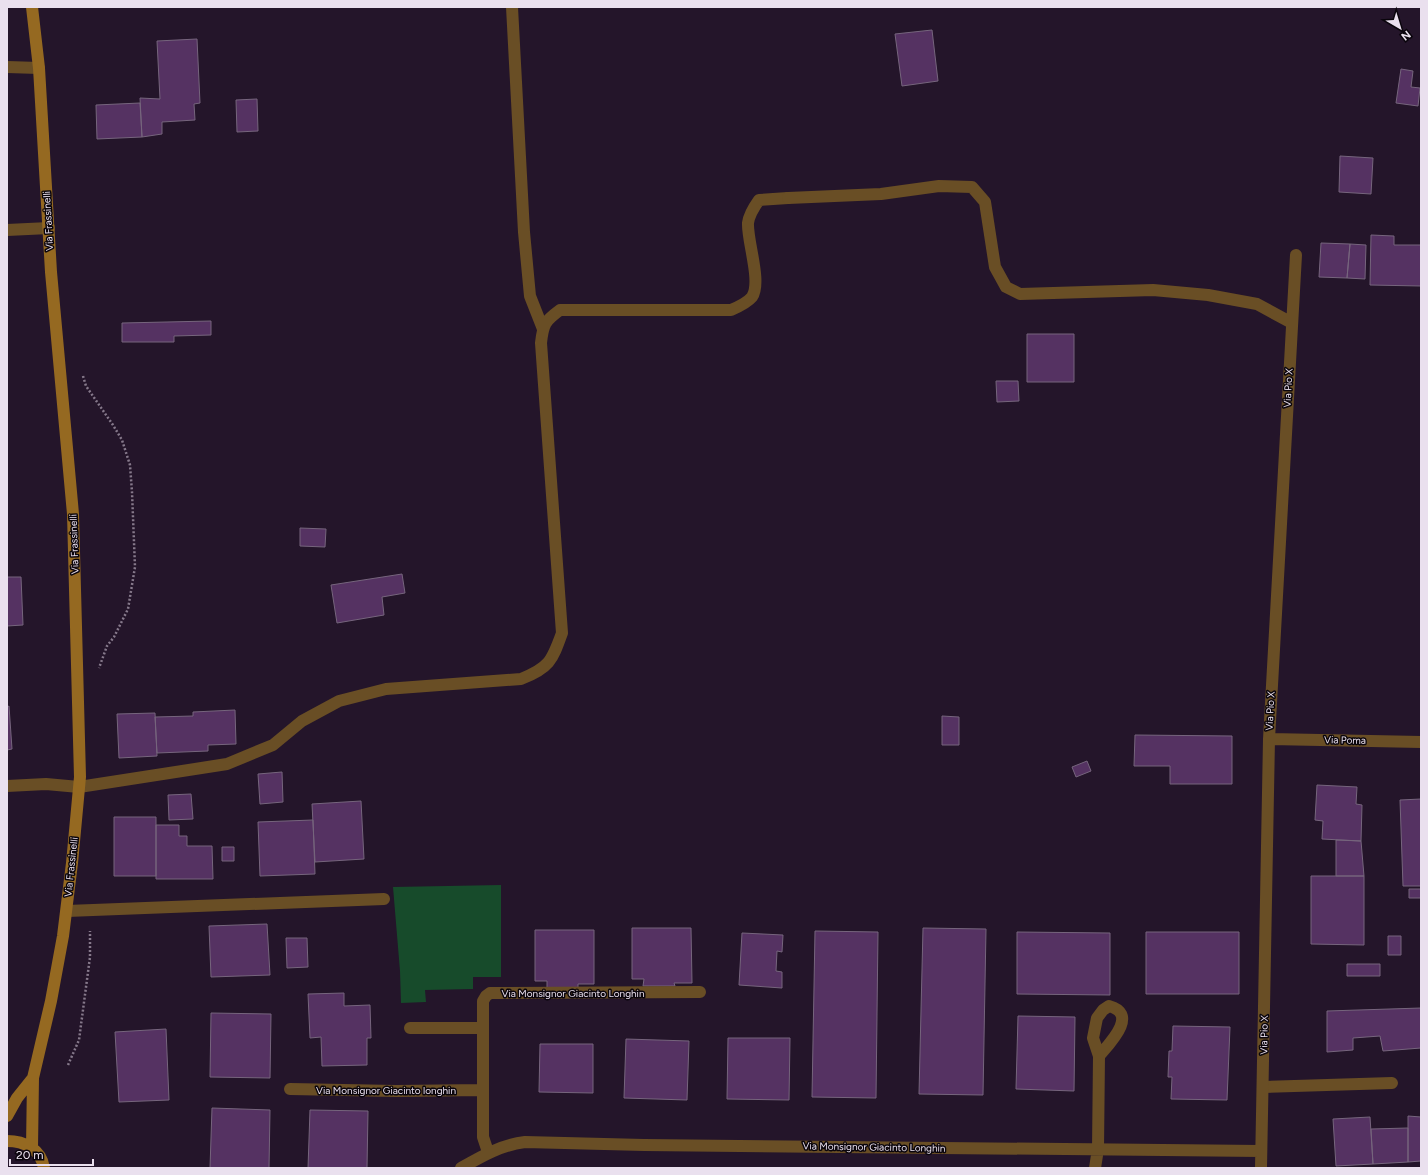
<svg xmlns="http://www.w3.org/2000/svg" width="1428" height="1175" font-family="Figtree,sans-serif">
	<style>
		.green { fill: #174b2b }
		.building { fill: #553262; stroke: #76657d }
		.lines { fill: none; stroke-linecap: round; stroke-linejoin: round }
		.path { stroke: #86798b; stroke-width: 2.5; stroke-dasharray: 2 2; stroke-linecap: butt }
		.lane { stroke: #694e25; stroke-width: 12 }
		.street { stroke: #694e25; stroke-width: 12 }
		.secondary { stroke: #956921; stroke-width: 12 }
		.labels { text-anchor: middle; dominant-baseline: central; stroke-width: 3; stroke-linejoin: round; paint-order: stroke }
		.street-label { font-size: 10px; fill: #eae0ee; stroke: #0a050c }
	</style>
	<rect width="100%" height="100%" fill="#24152a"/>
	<path class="green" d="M501,885V977H473V989L425,990L426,1002L401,1003L400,971L393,887Z"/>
	<path class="building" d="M932,30L938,81L902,86L895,34Z
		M197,39L200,103L194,104L195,120L162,122V134L142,137L140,98L160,99L157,41Z
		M1401,69L1413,71L1411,87L1420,88L1418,106L1396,103Z
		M257,99L258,131L237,132L236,100Z
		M140,103L142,137L97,139L96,105Z
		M1340,156L1373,158L1371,194L1339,192Z
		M1371,235L1394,236V245H1421V286L1370,285Z
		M1321,243L1350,244L1347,278L1319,277Z
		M1350,244L1366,245L1365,279L1347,278Z
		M211,321V335L174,336V342H122V323Z
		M1027,334H1074V382H1027Z
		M996,381H1018L1019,401L997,402Z
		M300,528L326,529L325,547L300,546Z
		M402,574L405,593L382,597L384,615L337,623L331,585Z
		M7,577H21L23,625L7,626Z
		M9,706L12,749L7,750V707Z
		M235,710L236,744L208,745V751L157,753L155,717L193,716V712Z
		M155,713L157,756L119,758L117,714Z
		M942,716L959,717V745H942Z
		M1135,735L1232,736V784H1170V766H1134Z
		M1087,761L1091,771L1076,777L1072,767Z
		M282,772L283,802L260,804L258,774Z
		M1317,785L1357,787L1356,804L1362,805L1361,841L1322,839L1323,821L1315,820Z
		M191,794L193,819L169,820L168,795Z
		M1421,799V886H1403L1400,800Z
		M361,801L364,859L315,862L312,804Z
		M114,817H156V876H114Z
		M313,820L315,874L260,876L258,822Z
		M156,825H179V836H187V846H212L213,879H156Z
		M1336,840L1361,841L1364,876H1336Z
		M222,847H234V861H222Z
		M1311,876H1364V945L1311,944Z
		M1409,889H1421V898H1409Z
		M267,924L270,975L211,977L209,926Z
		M632,928H691L692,983H674L675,986H643L644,979H632Z
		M923,928L986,929L983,1095L919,1094Z
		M535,930H594V984H578V988H547V981H535Z
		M815,931L878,932L876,1098L812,1097Z
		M1017,932L1110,933V995L1017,994Z
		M1146,932H1239V994H1146Z
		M742,933L783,935L782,952L777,951L776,971L782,972V988L739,985Z
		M1388,936H1401V955H1388Z
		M286,938H307L308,967L287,968Z
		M1347,964H1380V976H1347Z
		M344,993V1006L370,1005L371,1038H367V1065L322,1066L321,1037L310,1038L308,994Z
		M1421,1008V1048L1383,1051L1380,1036L1353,1038V1050L1327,1052V1011Z
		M211,1013L271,1014L270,1078L210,1077Z
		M1018,1016L1075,1017L1074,1091L1016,1089Z
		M1173,1026L1230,1027L1227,1100L1171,1099L1172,1077H1168L1169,1051H1172Z
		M166,1029L169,1100L119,1102L115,1032Z
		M728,1038H790L789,1100L727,1099Z
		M626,1039L689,1041L687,1100L624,1098Z
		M540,1044H593V1093L539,1092Z
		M212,1108L270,1110L269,1168H210Z
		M310,1110L368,1111L367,1168H308Z
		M1408,1116L1421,1117V1161L1408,1162Z
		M1370,1117L1373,1164L1336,1166L1333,1119Z
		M1408,1128V1162L1373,1164L1371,1129Z"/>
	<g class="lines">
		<path class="path" d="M83,376L86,386L113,425L122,440L130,465L132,492L135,567L128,609L114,637L107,646L99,668
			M68,1065L79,1040L90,957V931"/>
		<path class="lane" d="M512,7L524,232L530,296L543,329
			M7,230L49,228
			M7,786L46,784L79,787L227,764L273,745L302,721L339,701L386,689L521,679C549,668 552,661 562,633L541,343C543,324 545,321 560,310H731C738,307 747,303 752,297C762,282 747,241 748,223C749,215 754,207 759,200L788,198
			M1263,1087L1392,1083"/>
		<path class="street" d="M7,67L39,68
			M788,198L881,194L939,186L972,187L985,202L995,267L1006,287L1020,294L1153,290L1208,295L1257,304L1292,323
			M1269,739L1421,742
			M67,911L384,899
			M410,1028H482
			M290,1089L396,1091L483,1090
			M488,1152L483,1137V1001L486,996L490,993L700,992
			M461,1168C482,1156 501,1145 525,1142L644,1145L1261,1151
			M1095,1168L1098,1149L1099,1056L1093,1038L1097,1018L1103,1010L1109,1006C1139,1014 1110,1043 1099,1056
			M1261,1168L1269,739L1296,255"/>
		<path class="secondary" d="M7,1116L17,1098L33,1078
			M7,1141C24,1141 41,1149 44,1168
			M32,1148L33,1078L51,1001L63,936L72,863L80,777L73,514L51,272L39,68L32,7"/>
	</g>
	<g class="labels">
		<g class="street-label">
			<text transform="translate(48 221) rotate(-93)">Via Frassinelli</text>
			<text transform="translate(1288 388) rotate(-87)">Via Pio X</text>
			<text transform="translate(74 544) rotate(-92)">Via Frassinelli</text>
			<text transform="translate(1270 711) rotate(-87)">Via Pio X</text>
			<text transform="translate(1345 740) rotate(1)">Via Poma</text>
			<text transform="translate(71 867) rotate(-84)">Via Frassinelli</text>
			<text x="573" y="993">Via Monsignor Giacinto Longhin</text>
			<text transform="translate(1264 1035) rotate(-89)">Via Pio X</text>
			<text x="386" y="1090">Via Monsignor Giacinto longhin</text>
			<text transform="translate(874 1147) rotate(1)">Via Monsignor Giacinto Longhin</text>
		</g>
	</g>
	<rect width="1428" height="1175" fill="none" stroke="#eae0ee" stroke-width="16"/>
	<g transform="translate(1400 28) rotate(142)" stroke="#0a050c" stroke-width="3" paint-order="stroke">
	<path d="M0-3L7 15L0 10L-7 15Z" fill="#eae0ee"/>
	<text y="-6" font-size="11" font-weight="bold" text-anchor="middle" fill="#eae0ee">N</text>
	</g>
	<path d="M10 1159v6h83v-6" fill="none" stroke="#eae0ee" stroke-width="2"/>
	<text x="16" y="1159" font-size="12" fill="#eae0ee" stroke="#0a050c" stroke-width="3" paint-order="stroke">20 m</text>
</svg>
